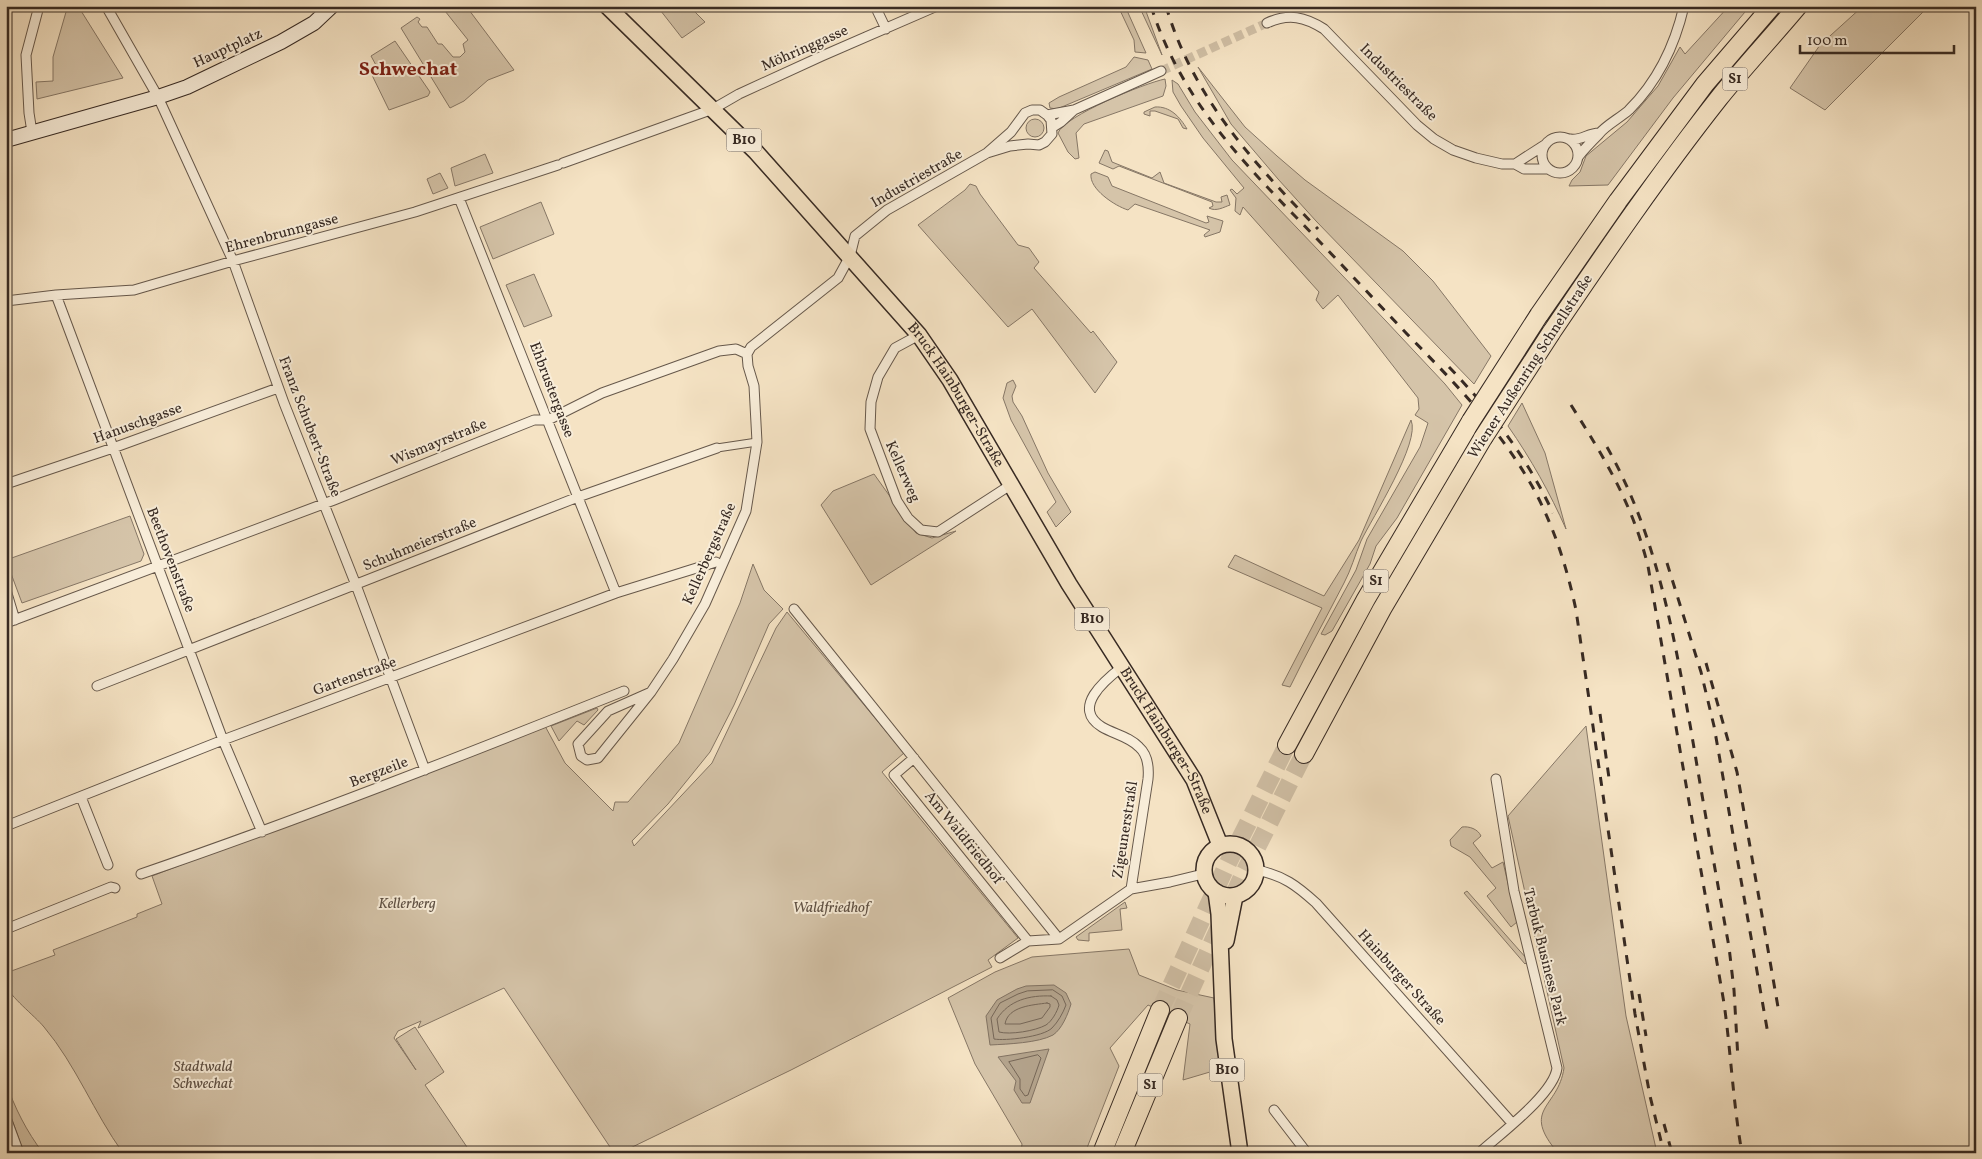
<svg xmlns="http://www.w3.org/2000/svg" width="1982" height="1159" font-family="Vollkorn,serif">
	<style>
		.green { fill: #d5c4a9; stroke: #867766 }
		.water { fill: #b4a48d; stroke: #827363 }
		.lines { fill: none; stroke-linecap: round; stroke-linejoin: round }
		.shore { stroke: #766758; stroke-width: 1 }
		.minor-tunnel { stroke: #cfbea4; stroke-width: 9; stroke-dasharray: 9 4.5; stroke-linecap: butt }
		.motorway-tunnel { stroke: #cfbea4; stroke-width: 18; stroke-dasharray: 18 9; stroke-linecap: butt }
		.pedestrian-casing { stroke: #66584b; stroke-width: 9 }
		.minor-casing { stroke: #66584b; stroke-width: 11 }
		.secondary-casing { stroke: #372a23; stroke-width: 16 }
		.primary-casing { stroke: #372a23; stroke-width: 18 }
		.motorway-casing { stroke: #372a23; stroke-width: 20 }
		.pedestrian { stroke: #f8edd9; stroke-width: 7 }
		.minor { stroke: #f8edd9; stroke-width: 9 }
		.secondary { stroke: #f8edd9; stroke-width: 14 }
		.primary { stroke: #f5e3c4; stroke-width: 15 }
		.motorway { stroke: #f5e3c4; stroke-width: 18 }
		.rail { stroke: #372a23; stroke-width: 3; stroke-dasharray: 9 9; stroke-linecap: butt }
		.motorway-bridge-casing { stroke: #372a23; stroke-width: 20; stroke-linecap: butt }
		.motorway-bridge { stroke: #f5e3c4; stroke-width: 18 }
		.labels { text-anchor: middle; dominant-baseline: central; stroke-width: 4; stroke-linejoin: round; paint-order: stroke }
		.shield { fill: #f8edd9; stroke: #71645a; stroke-width: 1 }
		.shield-label { font-size: 14px; font-weight: bold; fill: #372a23 }
		.street-label { font-size: 15px; fill: #372a23; stroke: #f8edd9 }
		.park-label { font-size: 15px; font-style: italic; fill: #5e5044; stroke: #f8edd9 }
		.district-label { font-size: 20px; font-weight: bold; fill: #7a1f14; stroke: #f8edd9 }
	</style>
	<rect width="100%" height="100%" fill="#f5e3c4"/>
	<filter id="stains"><feTurbulence type="fractalNoise" baseFrequency=".004" numOctaves="4"/><feColorMatrix values="0 0 0 0 .2 0 0 0 0 .09 0 0 0 0 .02 0 0 0 .5 -.17"/></filter>
	<radialGradient id="worn" r=".72"><stop offset=".6" stop-color="#630" stop-opacity="0"/><stop offset="1" stop-color="#630" stop-opacity=".3"/></radialGradient>
	<path class="green" d="M76,6H78L123,78L37,99L36,82L53,81V57L66,12Z
		M451,6H466L514,70L488,80L464,101L450,108L401,28L417,17L420,19L418,22L422,27H427L438,44H442L453,57H460L465,52L463,44L468,40L445,11Z
		M657,6H689L705,22L682,38Z
		M1118,6H1125L1146,53L1135,52L1134,40Z
		M1139,6H1144L1162,55Z
		M1729,6H1750L1673,98L1608,185L1569,186L1572,180L1580,172L1586,156L1627,122L1658,86L1680,47L1685,54Z
		M1863,6H1929L1825,110L1790,88L1820,45Z
		M395,41L430,92L428,96L389,110L370,71L377,67L371,56Z
		M1134,57L1148,60L1152,69L1057,109L1050,108L1049,103L1059,97L1126,67Z
		M1198,67L1245,127L1277,156L1305,180L1403,251L1433,281L1491,356L1474,384L1316,221L1278,179L1231,124Z
		M1165,79L1166,86L1163,96L1084,124L1076,133L1079,158L1075,159L1068,152L1058,133C1064,116 1145,83 1165,79Z
		M1172,80L1178,84L1195,112L1232,160L1385,320L1445,384L1462,405L1397,518L1376,546L1370,564L1332,631L1325,635L1321,634L1356,570L1367,539L1420,447L1428,423L1415,415L1419,409L1418,398L1338,295L1323,309L1316,300L1319,292L1243,207L1240,215L1235,211L1236,198L1230,190L1232,189L1237,194L1244,188L1203,138L1181,106L1173,92Z
		M1155,107C1170,106 1180,117 1187,129L1183,128L1178,119L1155,111H1150V116L1144,114V112Z
		M1026 128a9 9 0 1 1 18 0a9 9 0 1 1-18 0Z
		M1105,150L1108,151L1112,162L1152,178L1160,172L1164,183L1216,202H1222L1221,197L1227,195L1230,205C1224,207 1216,212 1209,208L1213,206L1212,202L1119,166L1113,169L1099,163Z
		M485,154L493,173L455,186L451,168Z
		M1095,172L1108,177L1112,186L1206,223L1209,222L1207,216L1223,221L1220,232L1205,237L1204,235L1210,230L1135,204L1128,210C1115,206 1089,189 1091,174Z
		M440,173L448,188L433,194L427,179Z
		M970,184L976,186L980,194L1018,245L1029,248L1039,262L1034,268L1091,333L1093,331L1117,362L1095,393L1032,309L1008,327L918,225L965,190Z
		M541,202L554,234L493,259L480,227Z
		M534,274L552,316L524,327L506,285Z
		M1013,380L1016,386L1012,396L1013,402L1022,416L1048,473L1071,512L1056,527L1047,512L1056,502L1011,420L1003,398L1007,383Z
		M1522,403L1545,453L1566,529C1550,493 1531,459 1508,426Z
		M1411,420C1421,442 1372,518 1361,541C1355,555 1351,570 1344,583C1326,618 1307,652 1290,687L1282,685L1322,608L1228,567L1235,555L1324,596L1359,540Z
		M874,474L916,533L932,538L956,531L871,585L821,505L833,491Z
		M130,516L144,554L141,561L22,603L6,560Z
		M753,564L764,590L783,609L769,624L734,705L710,752L668,804L632,841L634,846L712,763L776,628L787,612L904,753L882,772L1018,938L988,960L992,967L791,1070L620,1153H614L504,988L418,1028L421,1021L398,1031L394,1038L416,1070L396,1039L415,1027L444,1072L425,1085L471,1153H123C94,1113 76,1065 44,1027C35,1016 9,996 6,985C5,981 6,976 6,973L55,955L53,950L137,917V914L162,904L152,876L545,726L565,763L613,811L615,802H628L679,743L740,603Z
		M597,708L598,710L584,725L577,721L559,741L551,726Z
		M1586,726L1626,1016L1657,1153H1558C1520,1108 1558,1109 1564,1068L1508,816Z
		M1462,827C1469,826 1478,829 1481,836L1473,843L1492,868L1503,862L1517,922L1511,927L1487,896L1496,888L1470,857L1451,846L1450,840Z
		M1467,891L1527,959V962L1525,964L1464,893Z
		M1125,902L1127,908L1120,909L1122,930L1089,933V941L1078,940L1076,937Z
		M1129,949L1139,975L1177,990L1214,998L1220,1069L1183,1080L1190,1024L1148,1005L1110,1048L1119,1066L1085,1153H1021L1022,1144L975,1064L948,998L995,972L1032,957Z
		M6,1082C14,1107 27,1132 43,1153H24L6,1103Z"/>
	<path class="water" d="M1054,985L1066,993L1071,1004C1068,1014 1062,1029 1053,1035C1038,1043 1008,1044 990,1045L986,1016L997,1000L1017,989L1026,986Z
		M1049,1049L1030,1103H1022L1014,1090L1016,1081L998,1057Z"/>
	<g class="lines">
		<path class="shore" d="M1053,990L1062,996L1066,1005C1063,1013 1058,1022 1052,1028C1043,1037 1005,1041 994,1039L991,1018L1000,1003L1018,994L1027,991Z
			M1051,996L1057,1000L1059,1005C1057,1012 1052,1021 1046,1025C1035,1031 1010,1035 999,1032L997,1019C1009,1000 1030,995 1051,996Z
			M1047,1003L1050,1004V1007L1042,1018L1020,1024H1005C1008,1006 1033,1005 1047,1003Z
			M1038,1055L1041,1058L1028,1095L1025,1096L1020,1089V1079L1009,1062Z"/>
		<path class="minor-tunnel" d="M1161,71L1267,23"/>
		<path class="motorway-tunnel" d="M1160,1010L1225,869L1287,745
			M1178,1018L1242,877L1304,754"/>
		<defs>
			<path id="pedestrian" d="M717,448L757,442"/>
			<path id="minor" d="M106,6L158,97L233,261L284,403L356,585L425,770
				M875,6L886,29
				M1267,23C1289,13 1305,17 1324,29L1417,125L1434,139L1453,150L1476,158L1502,164H1515L1524,169H1548
				M1047,115L1074,110L1161,71
				M1053,127L1061,122L1074,110
				M32,132L29,113L26,55L39,6
				M1542 155a18 18 0 1 1 36 0a18 18 0 1 1-36 0Z
				M1570,139C1581,141 1588,133 1599,133
				M1578,157C1584,149 1592,141 1599,134C1605,126 1620,118 1629,110C1657,82 1675,45 1684,6
				M563,163L713,109L739,94L822,56L937,6
				M1515,164L1546,144
				M459,198L616,593
				M56,295L223,740L262,832
				M6,301L56,295L134,290L233,261L415,212L558,165
				M919,335L895,348L878,377L871,402L870,429L897,501L908,518L921,530L938,532L1012,484
				M747,354L751,347L838,278L850,256L855,236L887,210L987,153L1010,146L1028,144L1039,145L1045,142L1052,134L1051,120L1047,115L1040,110H1032L1025,113L1011,132L987,153
				M6,484L113,448L278,388
				M6,590L15,620
				M794,609L1059,939
				M6,623L334,500L534,420H548L602,393L719,351L736,349L747,354
				M1122,667C1105,680 1071,708 1102,727C1114,734 1130,737 1139,747C1148,755 1149,768 1148,779L1131,889
				M97,686L578,497L717,448
				M651,692L608,711L578,744L581,756L587,760L598,758L651,692L673,659L705,604L746,511L757,442L754,386L748,366L747,354
				M914,758L894,775L1028,941
				M81,797L108,865
				M6,826L223,740L616,593L716,562
				M1257,870C1284,876 1296,885 1316,903L1512,1123
				M141,874C304,818 464,755 624,691
				M6,929L111,887L115,888
				M1000,958L1028,941L1059,939L1131,889L1170,882L1203,874
				M1274,1110L1307,1153
				M6,1118L19,1153
				M1479,1153C1500,1134 1554,1094 1557,1068L1514,891L1496,779"/>
			<path id="secondary" d="M6,140L158,97L187,87L281,42L314,23L332,6"/>
			<g id="primary">
				<path id="s1" d="M607,6L756,152L919,335L950,380L1069,584L1194,780L1220,845"/>
				<circle cx="1230" cy="870" r="26"/>
				<path d="M1216,892L1219,914L1224,1039L1240,1153"/>
				<path d="M1226,941L1235,896"/>
			</g>
			<path id="motorway" d="M1539,315L1618,201L1705,84L1772,6
				M1551,333C1605,253 1659,174 1719,98C1744,67 1772,37 1798,6
				M1287,745L1366,599L1471,421
				M1304,754L1382,609L1483,438
				M1102,1153L1160,1010
				M1122,1153L1178,1018"/>
		</defs>
		<use href="#pedestrian" class="pedestrian-casing"/>
		<use href="#minor" class="minor-casing"/>
		<use href="#secondary" class="secondary-casing"/>
		<use href="#primary" class="primary-casing"/>
		<use href="#motorway" class="motorway-casing"/>
		<use href="#pedestrian" class="pedestrian"/>
		<use href="#minor" class="minor"/>
		<use href="#secondary" class="secondary"/>
		<use href="#primary" class="primary"/>
		<use href="#motorway" class="motorway"/>
		<path class="rail" d="M1151,6C1178,91 1232,151 1292,213C1331,253 1369,294 1407,334C1453,381 1499,428 1532,486C1553,524 1567,567 1576,610L1635,1014L1650,1096L1664,1153
			M1166,6C1193,98 1253,162 1318,229
			M1449,367C1491,411 1527,457 1553,513
			M1571,405C1605,459 1632,503 1648,566L1724,1003C1731,1053 1733,1103 1742,1153
			M1607,447C1657,536 1673,631 1691,730C1703,802 1716,875 1729,947L1734,990L1738,1059
			M1667,563L1701,672L1714,726L1768,1034
			M1706,663L1737,772L1778,1007
			M1600,714L1609,778
			M1639,994L1646,1036
			M1664,1124L1672,1153"/>
		<defs>
			<path id="motorway-bridge" d="M1471,421L1539,315
				M1483,438L1551,333"/>
		</defs>
		<use href="#motorway-bridge" class="motorway-bridge-casing"/>
		<use href="#motorway-bridge" class="motorway-bridge"/>
	</g>
	<g class="labels">
		<g class="shield">
			<rect x="1722.5" y="67.5" width="25" height="23" rx="4"/>
			<rect x="726.5" y="128.5" width="35" height="23" rx="4"/>
			<rect x="1363.5" y="569.5" width="25" height="23" rx="4"/>
			<rect x="1074.5" y="607.5" width="35" height="23" rx="4"/>
			<rect x="1209.5" y="1058.5" width="35" height="23" rx="4"/>
			<rect x="1137.5" y="1073.5" width="25" height="23" rx="4"/>
		</g>
		<g class="shield-label">
			<text x="1735" y="79">S1</text>
			<text x="744" y="140">B10</text>
			<text x="1376" y="581">S1</text>
			<text x="1092" y="619">B10</text>
			<text x="1227" y="1070">B10</text>
			<text x="1150" y="1085">S1</text>
		</g>
		<g class="street-label">
			<text transform="translate(228 49) rotate(-25)">Hauptplatz</text>
			<text transform="translate(805 49) rotate(-24)">Möhringgasse</text>
			<text transform="translate(1398 83) rotate(45)">Industriestraße</text>
			<text transform="translate(917 179) rotate(-30)">Industriestraße</text>
			<text transform="translate(282 234) rotate(-15)">Ehrenbrunngasse</text>
			<text transform="translate(1531 367) rotate(-57)">Wiener Außenring Schnellstraße</text>
			<text transform="translate(551 390) rotate(69)">Ehbrustergasse</text>
			<text stroke="none"><textPath href="#s1" startOffset="524">Bruck Hainburger-Straße</textPath></text>
			<text transform="translate(138 424) rotate(-20)">Hanuschgasse</text>
			<text transform="translate(309 427) rotate(69)">Franz Schubert-Straße</text>
			<text transform="translate(439 443) rotate(-22)">Wismayrstraße</text>
			<text transform="translate(902 472) rotate(66)">Kellerweg</text>
			<text transform="translate(420 545) rotate(-22)">Schuhmeierstraße</text>
			<text transform="translate(710 554) rotate(-66)">Kellerbergstraße</text>
			<text transform="translate(170 560) rotate(69)">Beethovenstraße</text>
			<text transform="translate(355 677) rotate(-20)">Gartenstraße</text>
			<text stroke="none"><textPath href="#s1" startOffset="929">Bruck Hainburger-Straße</textPath></text>
			<text transform="translate(379 773) rotate(-21)">Bergzeile</text>
			<text transform="translate(1126 830) rotate(-81)">Zigeunerstraßl</text>
			<text transform="translate(963 838) rotate(51)">Am Waldfriedhof</text>
			<text transform="translate(1544 957) rotate(76)">Tarbuk Business Park</text>
			<text transform="translate(1401 978) rotate(48)">Hainburger Straße</text>
		</g>
		<g class="park-label">
			<text x="407" y="904">Kellerberg</text>
			<text x="831" y="908">Waldfriedhof</text>
			<text x="203" y="1067">Stadtwald<tspan x="203" dy="17">Schwechat</tspan></text>
		</g>
		<g class="district-label">
			<text x="408" y="70">Schwechat</text>
		</g>
	</g>
	<rect width="1982" height="1159" fill="none" stroke="#f5e3c4" stroke-width="25"/>
	<rect x="8" y="8" width="1967" height="1144" fill="none" stroke="#372a23" stroke-width="2.5"/>
	<rect x="12" y="12" width="1957" height="1134" fill="none" stroke="#372a23"/>
	<path d="M1800 45v8h154v-8" fill="none" stroke="#372a23" stroke-width="2.5"/>
	<text x="1807" y="45" font-size="15" fill="#372a23" stroke="#f8edd9" stroke-width="4" paint-order="stroke">100 m</text>
	<rect width="100%" height="100%" filter="url(#stains)"/>
	<rect width="100%" height="100%" fill="url(#worn)"/>
</svg>
